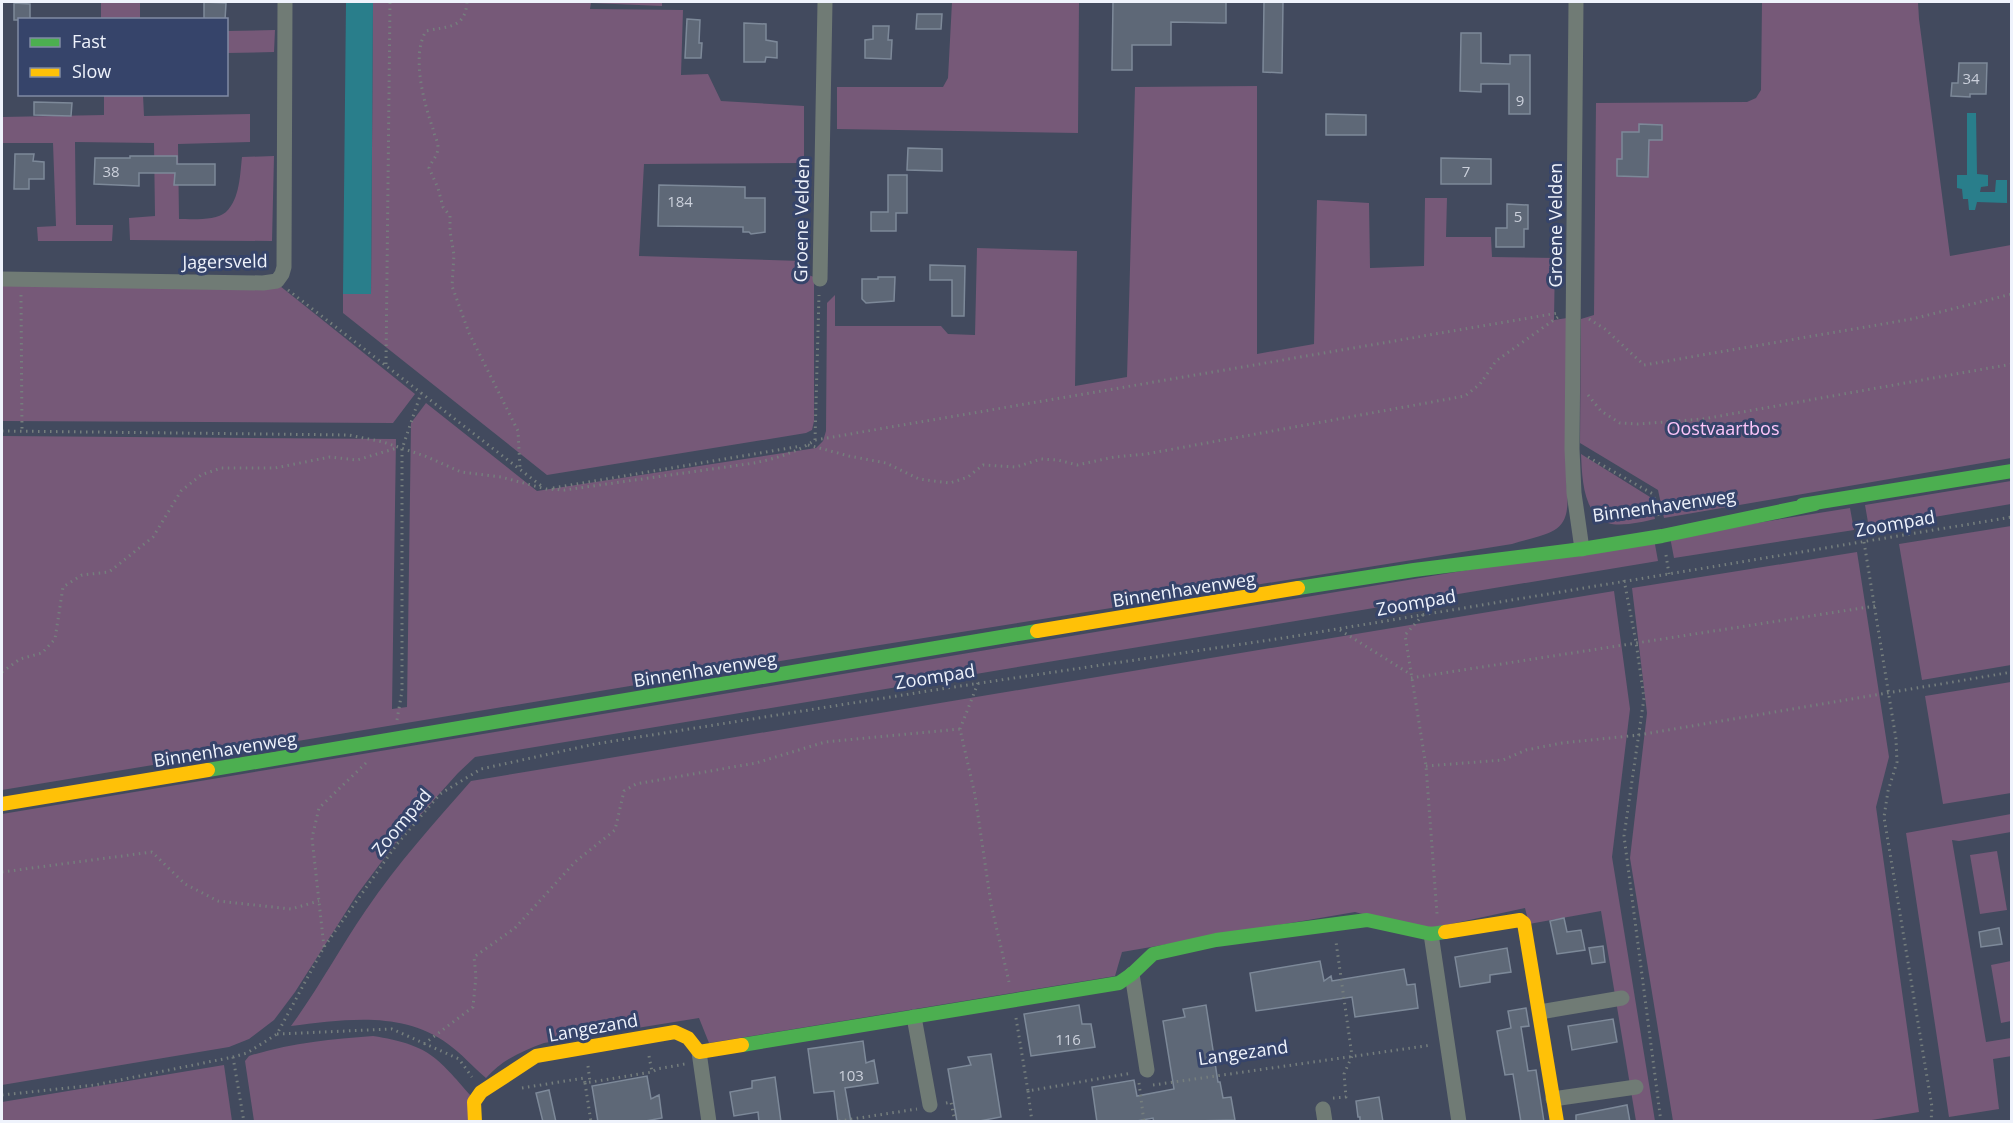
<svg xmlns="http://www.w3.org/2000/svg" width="2013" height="1123" font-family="'Open Sans',sans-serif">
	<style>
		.green { fill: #765978 }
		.water { fill: #297e8b }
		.building { fill: #5e6877; stroke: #7d8999; stroke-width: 1.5 }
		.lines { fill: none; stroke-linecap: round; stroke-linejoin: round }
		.path { stroke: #757e7d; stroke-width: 3; stroke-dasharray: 1.5 4.5; stroke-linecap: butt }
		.street { stroke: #707b75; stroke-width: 15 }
		.fast { stroke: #4caf50; stroke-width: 14 }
		.slow { stroke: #ffc107; stroke-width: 14 }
		.labels { text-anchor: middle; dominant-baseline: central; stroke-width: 6; stroke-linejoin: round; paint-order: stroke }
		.number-label { font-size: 15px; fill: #cbd0db }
		.street-label { font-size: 18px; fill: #eff3fc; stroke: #36446a }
		.park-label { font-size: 18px; fill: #fdc6fa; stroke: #36446a }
	</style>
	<rect width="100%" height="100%" fill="#424a5e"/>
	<path class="green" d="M101,2H140V19H101Z
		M373,2H662V6L591,3L590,9L683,10L681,75L708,74L721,101L804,106V163L644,164L639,256L801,261L800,272L814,277V421L812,430L806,433L547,475L343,313V294L371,293Z
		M952,2H1079L1078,133L837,129V87H943L948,78Z
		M1762,2H1918L1919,19L1950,256L2011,245V458L1664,518L1658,490L1580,443L1581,319L1594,315L1596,103L1747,102L1756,98L1761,90Z
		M275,30L274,52L227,53V31Z
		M1257,86V354L1314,344L1317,200L1369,203L1370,268L1424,266L1425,198H1447L1446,237H1491L1492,257L1555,258L1554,320L1567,318L1566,480C1573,534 1556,531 1512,544L817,655L2,790V436L396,439L392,709L407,707L411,423L426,403L537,491L816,448L823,441L826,431L827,303L835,295V326H941L948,334L975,335L977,248L1077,251L1075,386L1127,377L1135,87Z
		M104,94L143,95L144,116L250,114V142L178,144L179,219C192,219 216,221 226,212C240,199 240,174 242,157L274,156L272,241L130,240L129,218L155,216L154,143L75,142L76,225H113L112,241H38L37,227L56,226L53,143H2V117L104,115Z
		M2,286H280L415,394L393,423L2,421Z
		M1581,454L1650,497L1655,519C1643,522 1620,527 1608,523C1583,515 1582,477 1581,454Z
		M2011,481V504L1869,528L1865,505Z
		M1850,508L1854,530L1674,558L1670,537Z
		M2011,526V665L1922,680L1899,544Z
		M1654,539L1658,561L475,757L458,773L397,841L356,896L295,992L274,1020L249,1039L229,1047L2,1085V814Z
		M1857,552L1889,757L1876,807L1919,1112L1860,1122L1673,1121L1630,858L1647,713L1632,588Z
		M1614,591L1630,709L1612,857L1655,1121H1636L1601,911L1529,924L1525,908L1423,930L1355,912L1122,952L1115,976L709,1043L699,1018L544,1043C522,1051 502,1060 486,1078C474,1068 461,1053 448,1044C402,1010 343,1020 291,1026C318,989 340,948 366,910C397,864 435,822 471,781Z
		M2011,682V793L1943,804L1925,696Z
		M2011,814V832L1959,841L1952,840L1986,1042L2011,1038L2012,1056L1993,1059L1999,1109L1949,1117L1906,833Z
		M1997,851L2007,910L1980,914L1970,855Z
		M2011,961V1021L2001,1023L1991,965Z
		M373,1036C429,1045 436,1056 472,1097L471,1121H254L245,1061L249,1056C290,1043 331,1039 373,1036Z
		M224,1065L232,1121H2V1102Z"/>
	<path class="water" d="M346,2H373L371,294H343Z
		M1967,113H1976L1977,174L1988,175V186L1981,187L1980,192H1995L1996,180H2007V203L1977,202L1975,210H1969L1968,199H1963L1962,189L1957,188V175H1967Z"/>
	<path class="building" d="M204,2L226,3L225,20H204Z
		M1113,2H1226V23L1171,22V45H1132V70H1112Z
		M1264,2H1283L1282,73L1263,72Z
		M14,3L30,4V20H14Z
		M917,14H942L941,29H916Z
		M687,19L700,20L699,43H702L701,58H685Z
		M744,23L766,24V40L777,42V58L766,57L765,62H744Z
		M873,26H889L888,40H892L891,59L865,58V40L873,39Z
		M1461,33H1481V63L1510,64V55H1530V114H1509V84H1481V92L1460,91Z
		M1959,63H1987L1986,94H1970V97L1951,96L1952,83H1958Z
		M34,102L72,103L71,116L34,115Z
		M1326,114L1366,115V135H1326Z
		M1639,124L1662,125V140H1649L1648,177L1617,176V159H1622V132H1639Z
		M908,148L942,149V171L907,170Z
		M15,154H34L33,161L44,162V179H29V189H14Z
		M130,156H177V164H215V185H174L175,173H139V186L94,184L95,158H130Z
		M1441,158L1491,159V184H1441Z
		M888,175H907V213H896V231H871V212H888Z
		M659,185L745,187V198H765V232L751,234L749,232H743V227L658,226Z
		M1507,204L1528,205V229H1524V247H1496V228H1507Z
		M930,265L965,266L964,316H952V280H930Z
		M878,277H895L894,301L866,303L862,299V279H878Z
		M1564,918L1567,932L1581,930L1585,950L1557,954L1550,921Z
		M1999,928L2002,944L1981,947L1979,932Z
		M1603,946L1605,962L1592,964L1589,948Z
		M1507,948L1511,972L1490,975V982L1460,987L1455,957Z
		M1320,961L1324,981L1331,976L1332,981L1404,969L1407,985L1415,984L1418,1008L1355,1017L1352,997L1256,1011L1250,973Z
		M1079,1005L1082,1024H1091L1095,1047L1031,1056L1024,1014Z
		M1206,1005L1218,1082H1220L1223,1098L1231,1097L1235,1120L1154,1122L1153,1118L1131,1122H1097L1092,1087L1134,1080L1137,1096L1174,1089L1163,1021L1185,1017L1183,1009Z
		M1526,1008L1529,1026L1521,1027L1528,1071L1536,1070L1544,1122H1521L1513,1074L1505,1075L1497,1031L1511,1028L1508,1011Z
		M1613,1019L1617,1042L1572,1050L1568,1026Z
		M863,1041L866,1063L874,1060L878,1083L845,1088L851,1122H838L834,1091L814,1093L808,1049Z
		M991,1054L1001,1117L974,1122H957L948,1069L971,1065L968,1057Z
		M647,1076L651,1099L659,1095L662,1118L640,1122H598L592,1086Z
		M775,1077L781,1122H759L758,1112L734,1116L730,1092L752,1088V1081Z
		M549,1090L556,1122H543L536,1093Z
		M1379,1097L1383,1122H1360V1117H1358L1356,1101Z
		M1627,1105L1630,1122H1576V1115Z"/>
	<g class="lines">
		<path class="path" d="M467,2C465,29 448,26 426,31C411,56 424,103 433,129C434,135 438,141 438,147C438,156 432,160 429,168L438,188L443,207L450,216V231L454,255L452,286L469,333L518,431L520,468
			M288,290L544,488
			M21,295L22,431
			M1589,319L1605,329L1644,365L1912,319L2012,294
			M386,364L390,2
			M1588,395L1601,411L1620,423L1638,424L1703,419L2012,364
			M2,431L349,435L383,442L425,456L461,472L501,477L546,489L565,490L754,463C774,459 798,452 815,440L1558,313
			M815,440L819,295
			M808,445L849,456L886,463L919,479L950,483L968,477L983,465L1016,467L1041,459L1058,460L1077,465L1114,457L1146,454L1465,396L1480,384L1496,361L1558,317
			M1588,457L1653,494L1660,519
			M553,488L801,446
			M1864,542L1896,739L1897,762L1888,791L1884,817L1932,1107L1931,1122
			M1666,555L1669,574
			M1624,580L1636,642L1644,698L1624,836L1661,1122
			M1423,615L1405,635L1426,766L1437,914
			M1340,630L1410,674
			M2,672L20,659L42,653L55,639L63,587L82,575L109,572L153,537L181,491L201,475L221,468H275L330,457L357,460L397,448
			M1411,678L1875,606
			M978,683L960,729L975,795L991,904L1009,982
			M397,720L402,691V449L421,393
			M1426,766L1503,760L1526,750L1562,743L1639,735L2012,672
			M2,872L152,852L185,884L218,901L291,909L319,901
			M324,947L312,838L319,808L367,762
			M1016,1018L1028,1091L1132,1073
			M277,1034L392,1029L459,1059L472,1077
			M424,1044L473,1007L476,976L474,957L515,928L575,862L615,830L624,791L636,784L756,763L825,742L960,729
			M649,1056L652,1072
			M233,1057L244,1122
			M588,1066L590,1082
			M585,1083L591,1122
			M1139,1083L1144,1122
			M1153,1085L1432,1045
			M522,1088L584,1078L585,1083L652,1072L657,1069L685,1064
			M1028,1091L1032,1122
			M2,1095L95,1085L233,1057L247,1053L277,1034L324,947L397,844L440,794L481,769L595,744L947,688L1283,638L2012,517
			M1333,1098L1346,1097L1344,1074L1352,1056L1336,942
			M946,1103L951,1102L955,1122
			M833,1122L917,1109"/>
		<path class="street" d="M1576,2L1572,449L1574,493L1582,549
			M2,279L263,283L277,281L282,274L284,267L285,2
			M820,279L825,2
			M1431,934L1459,1122
			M1132,974L1147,1070
			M1540,1012L1622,998
			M914,1017L930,1105
			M699,1052L709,1122
			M1553,1099L1636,1087
			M1323,1109L1325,1122"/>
		<path class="fast" d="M1802,505L2012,471
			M1298,588L1414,570L1582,549L1662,536L1815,504
			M208,770L1037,631
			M742,1045L1119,983L1132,974L1153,954L1216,940L1367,920L1431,934L1445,932"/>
		<path class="slow" d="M1037,631L1298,588
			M2,804L208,770
			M1445,932L1520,920L1524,923L1557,1122
			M475,1122L474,1102L481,1092L536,1056L675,1032L688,1038L699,1052L742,1045"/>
	</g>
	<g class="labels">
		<g class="number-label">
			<text x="1971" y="78">34</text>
			<text x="1520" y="100">9</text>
			<text x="111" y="171">38</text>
			<text x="1466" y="171">7</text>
			<text x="680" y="201">184</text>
			<text x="1518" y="216">5</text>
			<text x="1068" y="1039">116</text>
			<text x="851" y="1075">103</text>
		</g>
		<g class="street-label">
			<text transform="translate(801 220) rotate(-89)">Groene Velden</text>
			<text transform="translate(1555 225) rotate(-90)">Groene Velden</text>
			<text transform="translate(225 261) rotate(-1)">Jagersveld</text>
			<text transform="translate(1664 505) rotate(-8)">Binnenhavenweg</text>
			<text transform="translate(1895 523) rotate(-10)">Zoompad</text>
			<text transform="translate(1184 589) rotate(-9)">Binnenhavenweg</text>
			<text transform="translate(1416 602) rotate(-10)">Zoompad</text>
			<text transform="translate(705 669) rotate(-9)">Binnenhavenweg</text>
			<text transform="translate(935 676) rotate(-9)">Zoompad</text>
			<text transform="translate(225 749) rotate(-9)">Binnenhavenweg</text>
			<text transform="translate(401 822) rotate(-50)">Zoompad</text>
			<text transform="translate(593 1027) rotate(-10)">Langezand</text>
			<text transform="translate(1243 1052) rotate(-8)">Langezand</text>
		</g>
		<g class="park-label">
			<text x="1723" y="428">Oostvaartbos</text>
		</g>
	</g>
	<rect width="2013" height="1123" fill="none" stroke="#eff3fc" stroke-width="6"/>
	<rect x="18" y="18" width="210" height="78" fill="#36446a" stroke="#808aa4" stroke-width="1.5"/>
	<rect x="30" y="38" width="30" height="9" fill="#4caf50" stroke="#808aa4" stroke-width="1.5"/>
	<text x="72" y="48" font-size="18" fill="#eff3fc">Fast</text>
	<rect x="30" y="68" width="30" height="9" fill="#ffc107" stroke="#808aa4" stroke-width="1.5"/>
	<text x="72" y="78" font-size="18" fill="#eff3fc">Slow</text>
</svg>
